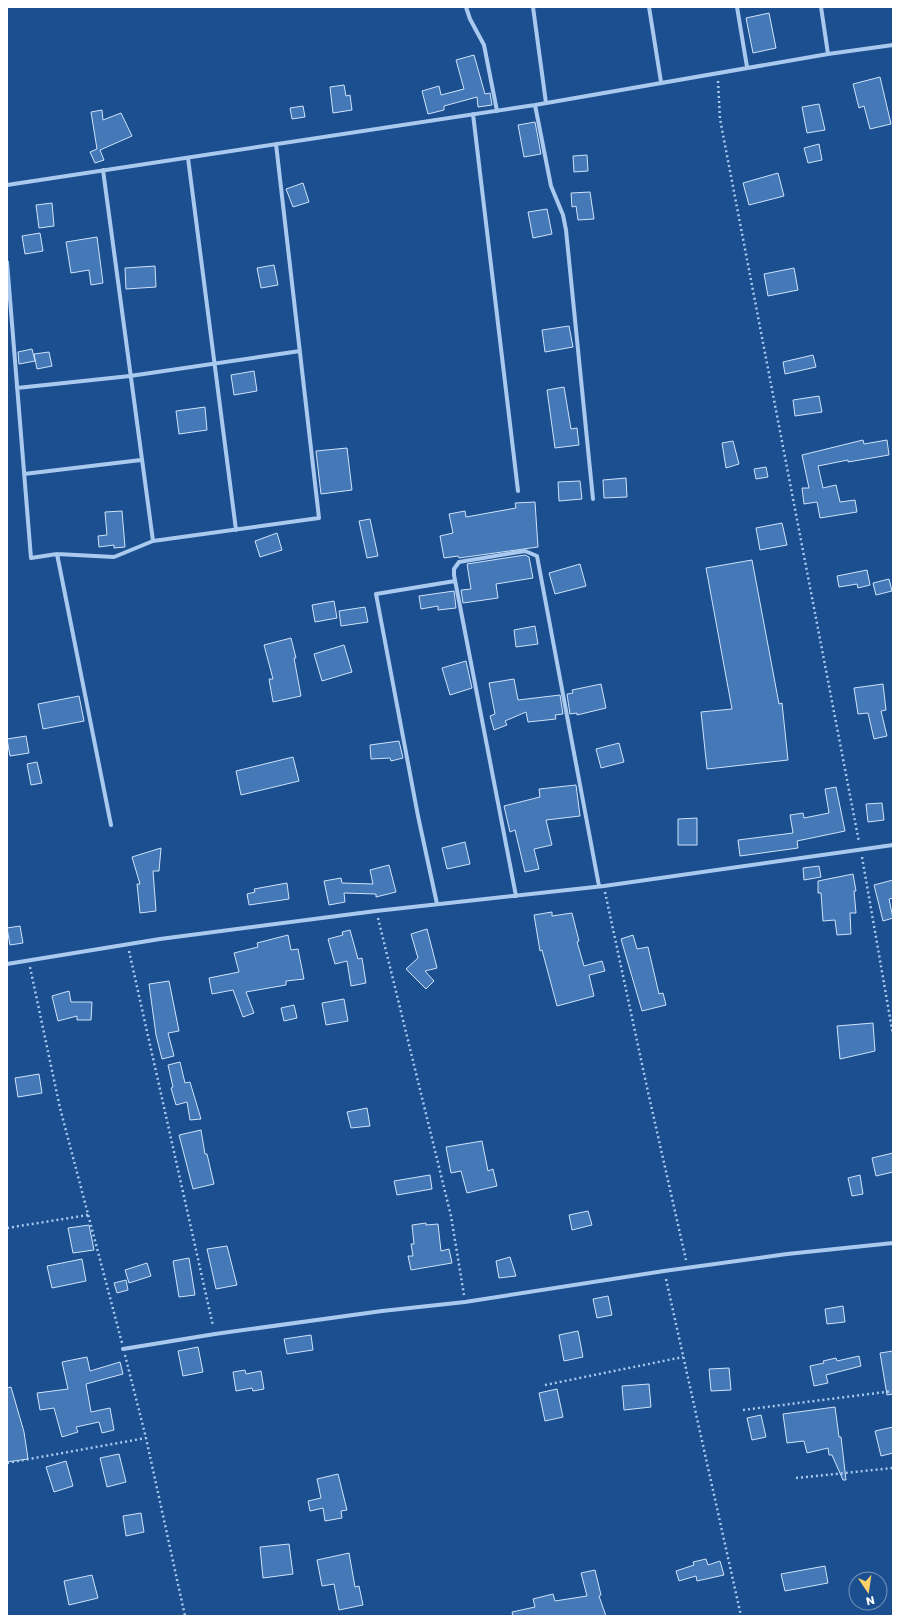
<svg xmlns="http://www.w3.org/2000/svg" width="900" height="1623" font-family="Poppins,sans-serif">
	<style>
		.building { fill: #4478b7; stroke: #cfe3fa }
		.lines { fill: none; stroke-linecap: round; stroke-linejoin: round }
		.path { stroke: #a9c9ee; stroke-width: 2.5; stroke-dasharray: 2 3; stroke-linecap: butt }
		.minor { stroke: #a9c9ee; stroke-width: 4 }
	</style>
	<rect width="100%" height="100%" fill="#1b4f8f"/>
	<path class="building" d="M769,13L776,48L753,53L746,18Z
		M474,55L485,94L490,93L492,105L478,107L477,97L444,106V110L428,114L422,91L439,86L441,95L464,89L456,60Z
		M880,77L891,124L870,129L864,106L859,108L853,84Z
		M344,85L346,96L350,95L352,110L333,113L330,87Z
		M819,104L825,130L807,133L802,107Z
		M303,106L305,117L292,119L290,108Z
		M102,110L103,120L121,113L132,136L100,150L104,160L95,163L90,152L97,149L91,112Z
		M535,122L541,154L524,157L518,125Z
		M819,144L822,160L808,163L804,148Z
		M587,155L588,171L574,172L573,156Z
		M778,173L784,196L749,205L743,183Z
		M303,183L309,202L293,207L286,189Z
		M590,192L594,219L578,220L576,206L572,207L571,193Z
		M52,203L54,226L39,228L36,205Z
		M547,209L552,234L533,238L528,212Z
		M40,233L43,251L25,254L22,236Z
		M97,237L103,283L91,285L89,270L71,273L66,242Z
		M274,265L278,285L261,288L257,268Z
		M155,266L156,287L126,289L125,268Z
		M794,268L798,290L768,296L764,274Z
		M569,326L573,347L545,352L542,330Z
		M32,349L35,361L19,364L18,352Z
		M49,352L52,366L37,369L34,354Z
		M813,355L816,367L785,374L783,362Z
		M254,371L257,391L234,395L231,375Z
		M564,387L571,429L577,428L579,445L555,448L547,390Z
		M819,396L822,412L795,416L793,400Z
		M205,407L207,430L179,434L176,411Z
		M863,440L864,444L887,440L889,455L848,462V460L818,466L823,488L836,485L840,502L855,500L857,512L820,518L817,502L804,504L802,488H809L802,455Z
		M733,441L739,464L726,468L722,443Z
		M347,448L352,490L321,494L316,451Z
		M766,467L768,477L756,479L754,469Z
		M626,478L627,497L604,498L603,480Z
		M580,481L582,499L559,501L558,482Z
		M535,502L538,547L459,558L458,556L444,558L440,536L453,533L449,514L465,511L466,517L516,508L515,503Z
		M122,511L125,547L114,548V545L99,547L98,536L107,535L105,512Z
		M370,519L378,556L367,558L359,521Z
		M782,523L787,545L760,550L756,528Z
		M277,533L282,550L260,557L255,541Z
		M525,555L529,557L533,578L496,584L498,598L463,603L461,590L471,589L467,564Z
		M752,560L779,704L782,703L788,760L707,769L701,712L732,709L706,568Z
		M580,564L586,586L555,594L549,573Z
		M867,570L870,585L858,588L857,584L839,587L837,576Z
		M889,579L892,591L876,595L873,583Z
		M454,591L456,608L438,610V606L421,609L419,596Z
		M334,601L337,618L315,622L312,605Z
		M365,607L368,622L341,626L339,611Z
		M535,626L538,644L516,647L514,630Z
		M291,638L296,658H294L301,696L273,702L269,679H273L264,645Z
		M344,645L352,672L322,681L314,654Z
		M466,661L472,688L450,695L442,668Z
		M514,679L518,700L560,695L563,714L555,715L556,719L528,722L526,712L505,721L507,725L494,730L490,716L495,714L489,683Z
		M601,684L606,708L577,715V713L570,714L567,694L573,693L572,690Z
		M883,684L886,710L881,711L887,736L874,739L868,713L858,714L854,688Z
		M79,696L84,721L43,729L38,704Z
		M26,736L29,753L10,756L7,739Z
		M399,741L403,758L391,761L390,758L371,759L370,745Z
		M619,743L624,762L601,768L596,749Z
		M293,757L299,781L241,795L236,771Z
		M37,762L42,783L31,785L27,764Z
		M576,785L580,816L546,820L552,845L534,849L539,869L525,872L515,830L510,832L504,806L540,797L539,789Z
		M836,787L845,831L797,841L798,848L740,856L738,840L793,833L790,815L803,813L804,818L829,813L825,789Z
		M882,803L884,820L868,822L866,804Z
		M697,818V845H678V819Z
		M465,842L470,864L447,869L442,848Z
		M161,848L159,871H153L156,911L140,913L137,884H140L132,857Z
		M389,865L396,892L376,897V894L344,893L345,902L329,905L324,881L341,878L342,883L373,884L370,870Z
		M819,866L821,877L804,880L803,868Z
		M853,874L856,891H854L856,913H850L851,934L837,935L835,920L823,921L821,893H818V881Z
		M893,880V898L889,899L893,918L883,921L874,885Z
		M287,883L289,899L249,905L247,894L255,892L254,889Z
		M552,912V916L572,913L579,941L577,942L584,966L602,961L605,971L589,975L594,996L557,1006L542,950L540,951L534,915Z
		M20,926L23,943L10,945L7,928Z
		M427,929L437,968L425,971L434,981L426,989L406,969L418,958L411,934Z
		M350,930L358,959L362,958L366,983L351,986L347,961L335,964L328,939L343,935L342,932Z
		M288,935L291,950L298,949L304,979L286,981V985L246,992L254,1013L243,1017L233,990L212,994L209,978L239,972L234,953L258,947L257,943Z
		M633,935L637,949L648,947L659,994L663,993L666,1005L642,1011L621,939Z
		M169,981L179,1031L168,1033L174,1056L162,1059L156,1035L149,984Z
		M69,991L71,1002H92L91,1020H77V1016L58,1021L52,996Z
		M344,999L348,1021L326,1025L322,1003Z
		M294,1005L297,1018L284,1021L281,1008Z
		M873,1023L875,1051L840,1059L837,1026Z
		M180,1062L185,1083L190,1082L201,1119L190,1120L187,1102L176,1105L171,1088L173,1087L168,1065Z
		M39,1074L42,1093L18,1097L15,1078Z
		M367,1108L370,1126L351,1128L347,1112Z
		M201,1130L205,1154H207L214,1184L193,1189L179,1135Z
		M482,1141L488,1171L493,1169L497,1186L467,1193L461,1171L451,1173L446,1147Z
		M893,1153V1172L876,1176L872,1158Z
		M430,1175L432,1189L397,1195L394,1181Z
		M860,1175L863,1194L852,1196L848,1178Z
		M588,1211L592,1225L572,1230L569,1215Z
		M426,1223V1225L438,1224L441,1251L449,1249L452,1263L411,1270L408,1256H413L411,1244H414L412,1225Z
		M89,1225L94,1250L73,1253L68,1228Z
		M227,1246L237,1285L216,1289L207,1249Z
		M510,1257L516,1276L499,1278L496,1261Z
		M189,1258L195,1295L179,1297L173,1261Z
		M82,1259L86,1281L52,1288L47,1266Z
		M147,1263L151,1276L129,1283L125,1270Z
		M126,1280L128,1290L117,1293L114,1283Z
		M608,1296L612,1315L597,1318L593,1299Z
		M843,1306L845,1322L827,1324L825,1309Z
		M578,1331L583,1357L564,1361L559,1335Z
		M311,1335L313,1350L287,1354L284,1339Z
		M198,1347L203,1372L183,1376L178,1351Z
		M893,1351V1394L887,1395L880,1353Z
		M859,1356L861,1366L826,1375L828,1383L814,1386L810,1366L824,1363L823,1361L836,1358L837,1361Z
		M87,1357L90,1371L120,1362L123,1374L86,1384L91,1412L110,1408L114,1430L102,1433L99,1422L76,1427L78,1432L62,1437L54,1408L40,1410L37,1393L68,1389L62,1362Z
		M729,1368L731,1390L711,1391L709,1369Z
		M245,1370L246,1374L261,1371L264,1389L253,1391L252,1388L236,1391L233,1372Z
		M649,1384L651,1407L624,1410L622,1386Z
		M11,1387L24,1432L28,1459L7,1462V1388Z
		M557,1389L563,1417L545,1421L539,1393Z
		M835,1407L839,1437H841L846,1480H843L832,1455H829L828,1448L807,1453L804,1441L787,1443L783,1414Z
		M761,1415L766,1437L752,1440L747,1418Z
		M893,1427V1453L881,1456L875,1431Z
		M119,1454L126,1482L107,1487L100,1458Z
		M66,1461L73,1486L54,1492L46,1467Z
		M338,1474L347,1510L341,1511L342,1518L325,1521L323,1508L310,1511L308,1501L321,1498L317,1479Z
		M141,1513L144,1532L126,1536L123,1516Z
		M289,1544L293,1574L263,1578L260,1547Z
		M349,1553L355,1587L359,1586L363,1605L339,1610L334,1584L322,1586L317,1560Z
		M706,1559L708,1565L720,1561L724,1575L697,1581L696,1576L679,1581L676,1571L694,1565L693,1562Z
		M825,1566L828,1583L785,1591L781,1574Z
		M595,1570L601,1595L599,1596L606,1616H513L512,1612L535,1607L533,1599L553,1594L555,1601L587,1596L581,1573Z
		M92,1575L98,1598L69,1605L64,1581Z"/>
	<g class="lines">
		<path class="path" d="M718,81L720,119L859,842
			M862,857L893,1035
			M605,892L648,1092L686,1260
			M378,918L451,1216L464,1295
			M129,951L213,1326
			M30,967L60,1108L122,1343
			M7,1228L88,1215
			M666,1279L741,1616
			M125,1355L146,1438L185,1616
			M545,1385L683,1357
			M743,1410L893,1391
			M7,1463L146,1438
			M796,1478L893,1468"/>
		<path class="minor" d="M466,7L470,19L484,45L497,111
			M533,7L546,103
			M649,7L661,82
			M737,7L747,67
			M821,7L828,54
			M535,105L551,186L563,215L566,230L593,499
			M473,114L518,491
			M188,158L236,530
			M103,170L153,541
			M7,185L535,105L828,54L893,45
			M7,262L31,558L57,554L114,557L153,541L319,518L276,144
			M17,388L130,376L300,351
			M24,474L141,460
			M57,554L111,825
			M516,896L454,575V569L459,562L525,551L537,556L599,886
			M437,904L418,816L376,594L455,581
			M7,964L160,939L376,911L604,886L893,845
			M123,1349L215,1334L382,1311L465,1302L664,1271L787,1254L893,1243"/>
	</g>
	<rect width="900" height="1623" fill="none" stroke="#ffffff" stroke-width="16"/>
	<g transform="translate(868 1591) rotate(167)"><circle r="19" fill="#1b4f8f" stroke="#7695bc"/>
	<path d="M0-3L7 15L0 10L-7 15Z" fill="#ffd166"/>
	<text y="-6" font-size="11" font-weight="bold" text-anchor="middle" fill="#ffffff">N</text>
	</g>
</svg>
